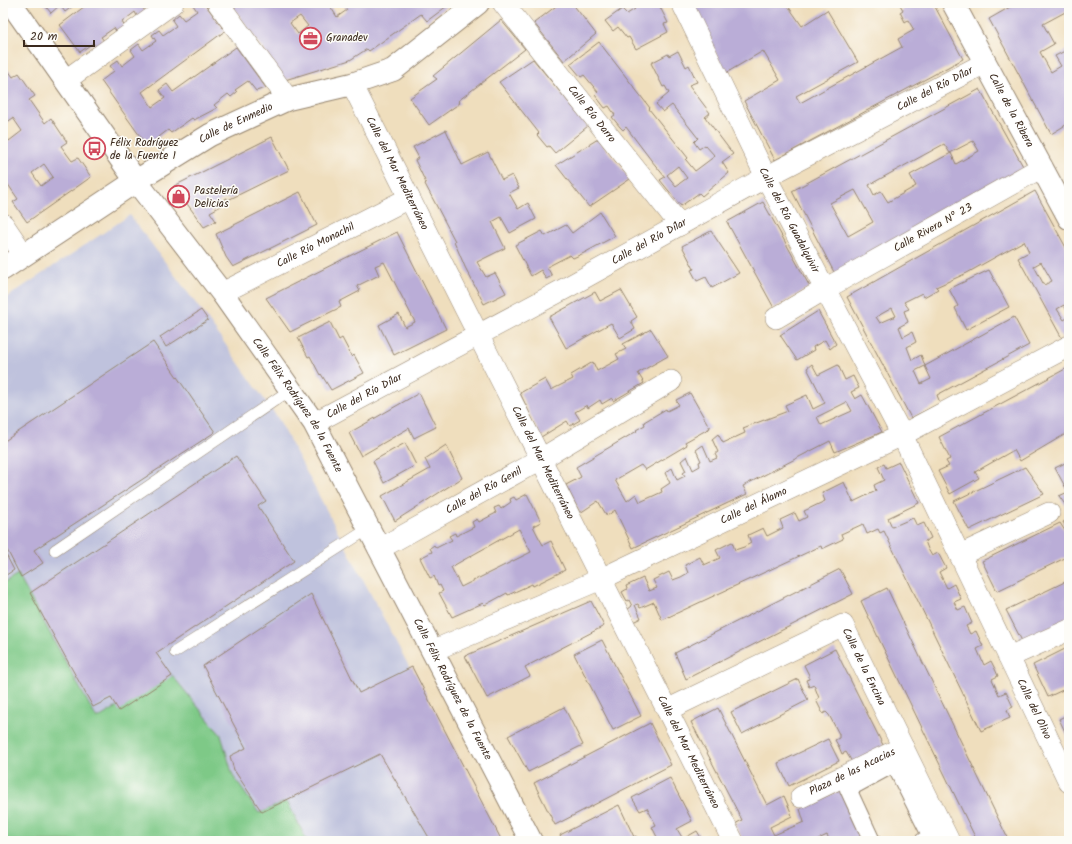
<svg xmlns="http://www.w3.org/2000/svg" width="1072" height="844" font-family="Kalam,sans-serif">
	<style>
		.industrial { fill: #bfc2dd }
		.green { fill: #7ec987; stroke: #5c7a52 }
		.building { fill: #baadd7; fill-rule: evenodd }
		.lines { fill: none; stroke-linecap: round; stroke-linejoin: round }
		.service-casing { stroke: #95846e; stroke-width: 12 }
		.pedestrian-casing { stroke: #95846e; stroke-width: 18 }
		.minor-casing { stroke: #95846e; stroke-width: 22 }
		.tertiary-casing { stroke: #95846e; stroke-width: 24 }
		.service { stroke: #fff; stroke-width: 11 }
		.pedestrian { stroke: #fff; stroke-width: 16 }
		.minor { stroke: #fff; stroke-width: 21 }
		.tertiary { stroke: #fff; stroke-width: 22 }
		.labels { text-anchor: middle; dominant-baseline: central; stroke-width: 3; stroke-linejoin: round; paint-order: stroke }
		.poi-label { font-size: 11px; fill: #3b2a1e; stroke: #fdfcf7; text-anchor: start }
		.street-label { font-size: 11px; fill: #3b2a1e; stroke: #fdfcf7 }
	</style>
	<rect width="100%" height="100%" fill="#fdfcf7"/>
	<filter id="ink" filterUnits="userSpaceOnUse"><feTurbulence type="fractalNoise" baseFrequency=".025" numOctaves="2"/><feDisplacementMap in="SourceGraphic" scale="8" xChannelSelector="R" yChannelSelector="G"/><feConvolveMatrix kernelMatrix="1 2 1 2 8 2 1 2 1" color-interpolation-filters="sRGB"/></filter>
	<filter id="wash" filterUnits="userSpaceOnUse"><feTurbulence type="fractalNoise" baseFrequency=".012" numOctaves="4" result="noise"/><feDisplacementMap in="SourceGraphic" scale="16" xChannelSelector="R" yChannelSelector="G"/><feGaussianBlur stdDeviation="0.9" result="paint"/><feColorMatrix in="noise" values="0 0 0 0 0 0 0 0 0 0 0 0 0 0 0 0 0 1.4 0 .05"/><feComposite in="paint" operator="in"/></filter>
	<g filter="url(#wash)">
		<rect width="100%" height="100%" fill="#efdebd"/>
		<path class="industrial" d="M130,215L206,317L279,420L501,841H307L287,801L259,813L233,776L221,735L97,719L18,575L3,584V300Z"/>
		<path class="green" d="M18,575L97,719L171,674L221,735L233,776L259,813L287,801L307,841H3V584Z"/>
		<g id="blocks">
			<path class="building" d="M43,3H77L65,12L60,5L51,13Z
				M89,3H147L142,7L146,12L138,18L135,12L122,22L125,27L117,33L114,28L101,37L105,42L97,48L93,43L80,52L60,25Z
				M195,3H204L225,31L142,92L152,107L165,98L159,90L167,84L173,92L236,47L266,88L256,91L248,81L235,90L237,92L231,97L228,94L214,105L217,108L194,120L192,118L171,133L168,130L147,146L101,81L114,71L110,66L118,60L122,66L135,56L131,50L139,44L143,50L156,41L152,35L159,30L163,35L176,26L172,20L179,14L184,20L197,11L193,5Z
				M230,3H334L330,6L337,17L347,10L342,3H451L427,21L421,14L369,51L367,49L350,60L285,80ZM300,16L308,26L298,34L290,23Z
				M560,3H572L596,34L564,61L534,23Z
				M631,3H652L655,8L659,5L668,23L664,24L668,32L636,49L629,37L627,38L618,27L613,31L605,21L622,9L627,14L635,9Z
				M690,3H786L802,26L827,10L858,62L796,96L800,103L902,47L898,39L914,30L908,20L905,22L900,12L903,10L899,3H933L963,59L775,160L744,101L780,80L763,51L726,73Z
				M1017,3H1066L1069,8V10L1043,24L1054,44L1040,52L1051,72L1061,66L1055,56L1067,50L1069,53V123L1051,134L989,19Z
				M501,20L525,49L458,101L460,103L429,125L410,98L437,79L433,76Z
				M599,42L650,108L649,109L688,158L686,160L695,171L715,156L705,145L699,149L694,142L698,138L672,105L663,112L656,104L669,93L665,86L663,87L651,63L668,54L669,56L678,51L686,67L689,65L697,82L689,85L710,113L705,117L733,154L722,162L729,173L702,196L699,193L681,206L660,180L665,177L651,160L626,127L623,130L620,127L612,117L615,115L609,106L605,108L595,95L598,92L584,75L581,77L570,64ZM678,166L687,178L676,186L667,175Z
				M533,59L588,126L555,153L549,146L547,147L537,135L539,133L499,82Z
				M3,63L13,77L19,73L35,96L29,100L45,123L51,118L67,142L61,146L72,161L78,158L91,177L27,222L13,202L18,199L7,183L3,186V132L9,141L22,131L13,118L3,125ZM44,164L53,177L41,186L32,173Z
				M980,89L1024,168L835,274L792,191ZM973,141L979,151L956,164L951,153L910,175L916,186L888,202L881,191L874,195L869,185L944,144L950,153ZM855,190L873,222L848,236L830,203Z
				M446,130L462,165L488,152L502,180L512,175L519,188L509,193L518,209L528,203L536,219L510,233L501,217L492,222L505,248L477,262L486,277L495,273L506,293L484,304L465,267L454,241H455L425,184L426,183L415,160L419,158L413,147Z
				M272,137L289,170L228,200L227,198L218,202L221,206L210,212L216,221L204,227L174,186Z
				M598,139L630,179L589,207L556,165Z
				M1035,191L1069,253V315L1064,305L1057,309L1064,320L1069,317V339L1064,342L1018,258L1029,252L1024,241L967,273L936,287L938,289L924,297L922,293L904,302L909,309L904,311L908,322L899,327L903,337L912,332L916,342L907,347L912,360L921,355L925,366L1014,317L1029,345L937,395L940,403L911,418L847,297ZM1041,262L1052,281L1044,285L1034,266ZM892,308L896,316L880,323L876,317ZM925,366L931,379L921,384L915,371Z
				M300,192L317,225L233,267L226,257L216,234Z
				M763,202L810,287L774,308L727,222Z
				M600,212L615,236L584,253L573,258L570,255L547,267L552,276L546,279L541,270L531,276L515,245L542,231L545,236L566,225L572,233Z
				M711,231L739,273L712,288L706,277L697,281L691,270L694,269L682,246Z
				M397,232L446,329L394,355L379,325L399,314L405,327L415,322L384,262L375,266L379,275L357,286L360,291L339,302L341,307L290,332L266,298Z
				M989,270L1009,307L966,330L955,308L958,306L949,289Z
				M621,290L637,317L631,321L635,329L620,338L611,323L566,348L549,317L595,292L600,301Z
				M201,310L208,320L166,347L160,337Z
				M818,311L836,344L830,349L825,340L813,347L814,350L797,360L780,335Z
				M330,322L339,340L342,338L352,357L354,355L364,373L331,390L321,374L320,375L310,356L308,357L298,338Z
				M651,329L668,356L638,373L644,383L613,401L612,398L602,404L600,400L588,408L587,405L575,412L580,420L570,426L567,421L541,437L520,393L545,379L551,390L573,379L571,375L593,362L597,371L619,359L616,354L626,349L623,344Z
				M153,342L215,432L34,550L43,563L21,577L3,542V442Z
				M812,364L818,375L838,365L845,380L853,376L859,388L851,392L855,399L862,395L882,432L835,452L830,441L743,486L747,494L633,548L615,510L607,516L598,501L580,513L566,485L581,477L576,467L637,431L636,430L645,425L644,422L666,409L667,411L679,405L676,400L690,393L710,428L685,442L687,445L645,470L641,465L615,480L627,501L636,494L640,502L662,492L661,489L670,483L665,473L672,468L677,480L685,476L683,473L686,471L681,461L687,456L693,470L700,466L699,462L701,461L696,450L703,445L710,461L717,458L715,454L718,452L712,439L718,434L723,443L745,433L743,428L788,411L785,405L807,395L813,409L825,403L807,368ZM847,402L852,411L821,425L817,417Z
				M1069,367V432L1020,461L1014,450L975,472L979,478L950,494L938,471L949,466L946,461L950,459L939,437Z
				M419,393L436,427L414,438L409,428L361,456L349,433Z
				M405,443L416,465L384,483L373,461Z
				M446,445L462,478L395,521L382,496L430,469L425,459Z
				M236,456L266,501L258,506L294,561L156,653L172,676L119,711L111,698L93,707L30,593Z
				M1069,461V510L1059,496L1068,492L1055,468Z
				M899,462L919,503L888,518L892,527L913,518L917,526L924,523L931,538L925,541L928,549L932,556L938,553L946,568L939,572L947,588L954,584L961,599L954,602L958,610L965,607L972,623L966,626L970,634L976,631L983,646L977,649L984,665L991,661L995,669L998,676L992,679L999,695L1006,692L1013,707L1007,710L1010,718L981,731L884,531L880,533L878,529L867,534L863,524L841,534L843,539L822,549L821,546L662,620L654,602L640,608L638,604L635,605L641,618L633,622L627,610L632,606L629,600L627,601L622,592L627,589L626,586L643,578L649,591L657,588L653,580L669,572L673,580L681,577L688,573L685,565L700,557L704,565L720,558L716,550L732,542L735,550L744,547L751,543L748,535L763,528L767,536L783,528L780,520L795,513L799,521L807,517L804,511L825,501L822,493L844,482L853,502L876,491L874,485L884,480L878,467L884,464L886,468Z
				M1025,467L1044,494L969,530L954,501Z
				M527,494L541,522L533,526L538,536L543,545L551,541L565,570L533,586L532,584L508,595L507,593L485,605L483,603L452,617L439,593L443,591L440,585L438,586L434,576L430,578L420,558L432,552L430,548L434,545L436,548L452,540L449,536L455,533L456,536L474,527L472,522L477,519L479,522L496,513L494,508L499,506L501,509L511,502L510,499L514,497L516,500ZM519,529L531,552L461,587L451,567Z
				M1069,519V532L1063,522Z
				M1060,523L1069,537V556L997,591L982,561Z
				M3,549L14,570L3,577Z
				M840,569L853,594L686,679L675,653Z
				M1069,580V619L1022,641L1006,610Z
				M887,588L920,657L1009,841H977L877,635L861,601Z
				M311,594L359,693L412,667L502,841H431L380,754L262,812L234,770L230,756L246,748L203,666Z
				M591,601L604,626L525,667L530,676L487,698L465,656Z
				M602,640L641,716L613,730L574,654Z
				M1069,647V687L1048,697L1033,665Z
				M835,649L885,749L854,765L846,752L842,754L839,747L835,740L839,738V734L829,715L826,712L823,714L816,700L819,698L814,685L809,687L806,680L809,679V675L804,665Z
				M798,679L808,700L742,734L731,712Z
				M564,707L583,745L528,772L508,736Z
				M718,708L767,805L784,796L790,810L792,816L770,827L774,835L804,822L800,809L842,789L866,841H830L827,835L814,841H743L735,824L742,820L691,722Z
				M1069,714V740L1059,719Z
				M650,723L671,765L555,825L534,783Z
				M828,739L839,761L789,786L778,763Z
				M670,778L692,821L677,829L683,839L697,831L703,841H659L652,827L656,825L647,808L640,811L632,798Z
				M619,805L634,837L636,836L638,841H563L560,835Z
				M710,837L712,841H703L706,839Z"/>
		</g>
	</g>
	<g filter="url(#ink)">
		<use href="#blocks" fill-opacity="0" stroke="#95846e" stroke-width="1"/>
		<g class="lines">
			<defs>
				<path id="service" d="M55,550L290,390
					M175,652L368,529"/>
				<path id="pedestrian" d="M872,841L848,789L894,764L931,837L923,841"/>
				<g id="minor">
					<path d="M218,3L288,99"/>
					<path id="s1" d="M503,3L680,225"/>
					<path id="s2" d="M682,3L766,177L902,435L1069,782"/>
					<path d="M66,80L173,3"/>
					<path id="s3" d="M352,84L733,841"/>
					<path d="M3,224L24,255"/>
					<path id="s4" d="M222,293L409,198"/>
					<path d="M776,318L825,289L1042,167"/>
					<path id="s5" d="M314,423L566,288L766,177L985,63"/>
					<path id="s6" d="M379,549L541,459L671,381"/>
					<path d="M960,555L1049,513"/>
					<path id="s7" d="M432,651L601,579L902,435L1069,346"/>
					<path d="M1009,657L1069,630"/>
					<path id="s8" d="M667,710L843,625L949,841"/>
					<path id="s9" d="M801,797L903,747"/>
				</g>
				<g id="tertiary">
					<path id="s10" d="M11,3L136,181L222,293L314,423L531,841"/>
					<path id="s11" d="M953,3L1069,218"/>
					<path id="s12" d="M3,269L136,181L210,135L288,99L352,84L393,70L478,3"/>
				</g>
			</defs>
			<use href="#service" class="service-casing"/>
			<use href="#pedestrian" class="pedestrian-casing"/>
			<use href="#minor" class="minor-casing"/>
			<use href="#tertiary" class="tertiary-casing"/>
			<use href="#service" class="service"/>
			<use href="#pedestrian" class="pedestrian"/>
			<use href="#minor" class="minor"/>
			<use href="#tertiary" class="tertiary"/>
		</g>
	</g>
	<defs>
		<symbol id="office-ring" viewBox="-11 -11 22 22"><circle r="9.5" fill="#fdfcf7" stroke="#d1495b" stroke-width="1.5"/><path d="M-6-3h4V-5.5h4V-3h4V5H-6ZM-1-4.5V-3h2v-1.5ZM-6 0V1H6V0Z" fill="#d1495b"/></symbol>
		<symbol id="bus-ring" viewBox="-11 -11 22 22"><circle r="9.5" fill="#fdfcf7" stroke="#d1495b" stroke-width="1.5"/><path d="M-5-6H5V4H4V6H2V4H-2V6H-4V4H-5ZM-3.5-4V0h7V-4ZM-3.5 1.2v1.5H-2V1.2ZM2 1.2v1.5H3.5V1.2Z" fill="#d1495b"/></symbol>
		<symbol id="shop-ring" viewBox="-11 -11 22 22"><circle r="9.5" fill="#fdfcf7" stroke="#d1495b" stroke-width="1.5"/><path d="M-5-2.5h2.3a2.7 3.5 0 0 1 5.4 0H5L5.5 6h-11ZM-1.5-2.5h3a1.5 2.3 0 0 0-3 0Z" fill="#d1495b"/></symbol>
	</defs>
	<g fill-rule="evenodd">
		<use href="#office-ring" x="298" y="26" width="25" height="25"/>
		<use href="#bus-ring" x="82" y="136" width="25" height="25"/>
		<use href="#shop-ring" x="166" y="184" width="25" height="25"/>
	</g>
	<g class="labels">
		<g class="poi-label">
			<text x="326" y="38">Granadev</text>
			<text x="110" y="143">Félix Rodríguez<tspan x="110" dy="13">de la Fuente 1</tspan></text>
			<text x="194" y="191">Pastelería<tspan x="194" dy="13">Delicias</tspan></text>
		</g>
		<g class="street-label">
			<text stroke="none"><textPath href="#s5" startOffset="705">Calle del Río Dílar</textPath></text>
			<text stroke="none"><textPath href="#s11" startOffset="122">Calle de la Ribera</textPath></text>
			<text stroke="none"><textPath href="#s1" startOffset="142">Calle Río Darro</textPath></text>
			<text stroke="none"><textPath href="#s12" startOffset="275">Calle de Enmedio</textPath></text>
			<text stroke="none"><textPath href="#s3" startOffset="100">Calle del Mar Mediterráneo</textPath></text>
			<text stroke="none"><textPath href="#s2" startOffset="242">Calle del Río Guadalquivir</textPath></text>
			<text transform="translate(933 228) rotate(-29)">Calle Rivera Nº 23</text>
			<text stroke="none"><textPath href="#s5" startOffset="381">Calle del Río Dílar</textPath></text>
			<text stroke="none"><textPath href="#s4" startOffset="105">Calle Río Monachil</textPath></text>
			<text stroke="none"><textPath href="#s5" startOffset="57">Calle del Río Dílar</textPath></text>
			<text stroke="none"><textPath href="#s10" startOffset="494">Calle Félix Rodríguez de la Fuente</textPath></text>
			<text stroke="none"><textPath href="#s3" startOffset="424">Calle del Mar Mediterráneo</textPath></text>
			<text stroke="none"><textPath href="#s6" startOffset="120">Calle del Río Genil</textPath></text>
			<text stroke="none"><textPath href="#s7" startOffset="353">Calle del Álamo</textPath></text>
			<text stroke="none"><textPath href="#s8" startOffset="242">Calle de la Encina</textPath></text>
			<text stroke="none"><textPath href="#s10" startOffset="818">Calle Félix Rodríguez de la Fuente</textPath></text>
			<text stroke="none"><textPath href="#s2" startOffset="789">Calle del Olivo</textPath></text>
			<text stroke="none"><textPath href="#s3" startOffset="748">Calle del Mar Mediterráneo</textPath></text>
			<text stroke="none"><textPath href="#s9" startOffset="57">Plaza de las Acacias</textPath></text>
		</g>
	</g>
	<rect width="1072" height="844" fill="none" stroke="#fdfcf7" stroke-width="16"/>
	<path d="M24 40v6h70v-6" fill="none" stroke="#3b2a1e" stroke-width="2"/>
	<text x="30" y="40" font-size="12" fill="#3b2a1e" stroke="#fdfcf7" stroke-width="3" paint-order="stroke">20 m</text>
</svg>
